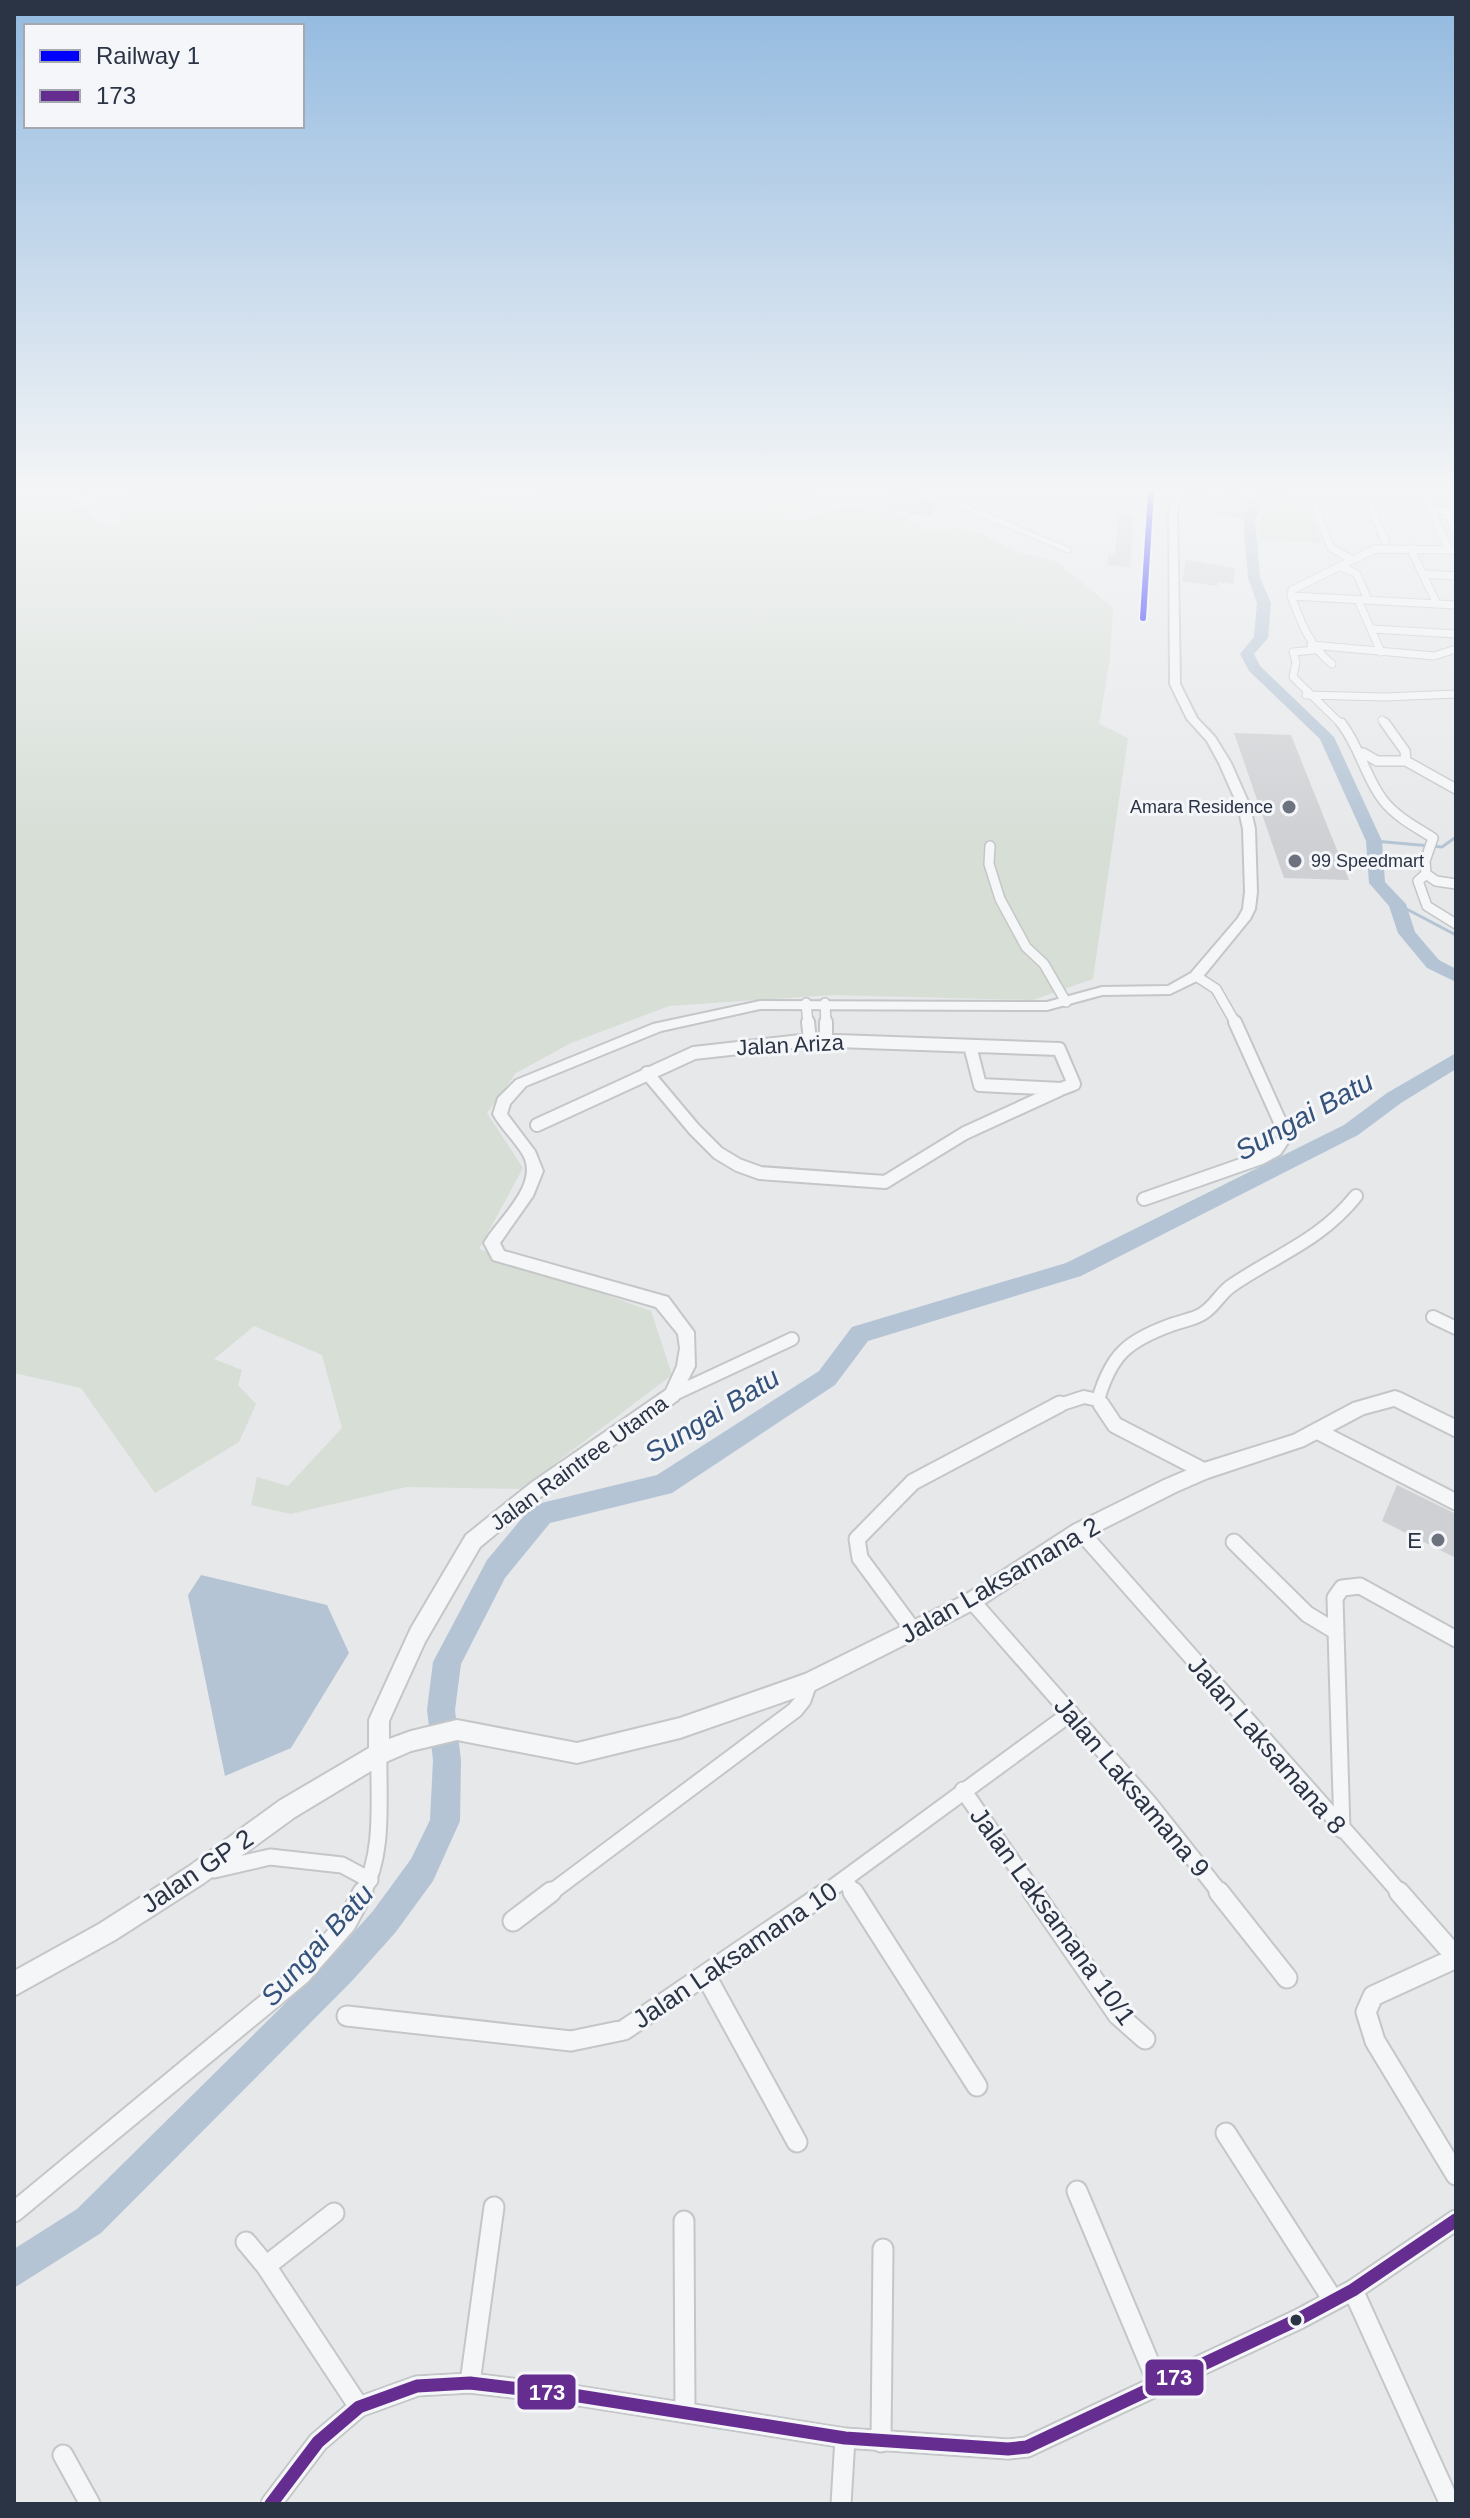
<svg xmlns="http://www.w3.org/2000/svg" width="1470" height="2518" font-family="Helvetica,sans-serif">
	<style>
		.green { fill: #d6ded6 }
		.water { fill: #b4c4d5 }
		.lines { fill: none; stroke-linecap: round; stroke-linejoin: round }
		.stream { stroke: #b4c4d5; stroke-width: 3 }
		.river { fill: #b4c4d5; fill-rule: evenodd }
		.building { fill: #ced0d3 }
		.pedestrian-casing { stroke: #c4c6c8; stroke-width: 7 }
		.minor-far4-casing { stroke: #c4c6c8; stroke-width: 9 }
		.minor-far3-casing { stroke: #c4c6c8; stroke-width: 12 }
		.minor-far2-casing { stroke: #c4c6c8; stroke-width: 16 }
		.minor-far1-casing { stroke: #c4c6c8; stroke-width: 19 }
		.minor-casing { stroke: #c4c6c8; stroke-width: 23 }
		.tertiary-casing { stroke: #c4c6c8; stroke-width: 4 }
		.pedestrian { stroke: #f5f6f7; stroke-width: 5 }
		.minor-far4 { stroke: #f5f6f7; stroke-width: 7 }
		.minor-far3 { stroke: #f5f6f7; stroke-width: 9 }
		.minor-far2 { stroke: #f5f6f7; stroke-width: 12 }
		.minor-far1 { stroke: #f5f6f7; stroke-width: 15 }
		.minor { stroke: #f5f6f7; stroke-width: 19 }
		.tertiary { fill: #f5f6f7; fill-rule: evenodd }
		.bus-1-casing { stroke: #f4f6f9; stroke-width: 19 }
		.bus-1 { stroke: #662d91; stroke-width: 13 }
		.rail-1-casing { stroke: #f4f6f9; stroke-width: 10 }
		.rail-1 { stroke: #00f; stroke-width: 6 }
		.poi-dot { fill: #6c737f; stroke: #f4f6f9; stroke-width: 3 }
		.bus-dot { fill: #2b3445; stroke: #f4f6f9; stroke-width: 3 }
		.labels { text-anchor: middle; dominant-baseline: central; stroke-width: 6; stroke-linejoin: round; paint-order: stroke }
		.far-poi-label { font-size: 18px; fill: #2b3445; stroke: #f4f6f9; text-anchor: end }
		.street-label { font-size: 22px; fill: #2b3445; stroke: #f4f6f9 }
		.poi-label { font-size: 22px; fill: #2b3445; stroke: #f4f6f9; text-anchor: end }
		.near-street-label { font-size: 26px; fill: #2b3445; stroke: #f4f6f9 }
		.near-water-label { font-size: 28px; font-style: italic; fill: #34527a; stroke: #f4f6f9 }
		.line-badge { stroke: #f4f6f9; stroke-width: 3 }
		.badge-label { font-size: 22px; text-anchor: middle; font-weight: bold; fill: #fff }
	</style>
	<rect width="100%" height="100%" fill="#e6e8ea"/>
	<path class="green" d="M138,491H479L475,501L577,491H778L782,494L808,491L825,500L817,506L786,516L785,520H800L850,505L858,509L864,507L887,518L898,514L925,530L958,528L981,534L1020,553L1057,562L1113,608L1110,659L1099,724L1128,738L1093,979L1033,1000L832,995L669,1006L571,1043L516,1073L487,1113L523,1168L479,1249L651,1311L672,1375L521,1489L406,1487L291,1514L251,1505L257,1477L288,1486L342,1428L322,1355L254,1326L214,1359L242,1370L238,1385L256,1404L239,1442L155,1493L81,1388L14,1373V498L89,508V516L109,527H116L122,520L112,509Z
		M1283,491H1288L1290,504L1309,506L1321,543L1259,539C1258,516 1263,503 1283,491Z"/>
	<path class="water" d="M906,491L937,502L933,514C919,519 893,509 885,497Z
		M201,1575L327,1605L349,1653L291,1748L225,1776L188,1595Z"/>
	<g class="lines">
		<path class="stream" d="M1374,841L1442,847L1456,837
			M1397,904L1456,935"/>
		<path class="river" d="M1264,491H1278L1266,499L1255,518L1260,578L1271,603L1268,638L1254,654L1260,666L1334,737L1382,841L1385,882L1406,904L1415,932L1439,960L1456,969V982L1427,968L1398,933L1389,906L1369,883L1366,841L1320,739L1249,671L1240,654L1254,637L1257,603L1248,578L1243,518L1258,495Z
			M1456,1053V1069L1401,1103L1358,1135L1081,1276L868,1341L835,1385L672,1493L550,1523L505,1578L461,1664L455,1710L461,1760L460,1821L433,1881L395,1933L351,1982L101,2233L14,2288V2249L77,2209L329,1960L373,1911L411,1859L430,1820L433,1760L427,1710L433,1662L487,1560L533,1505L657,1475L819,1371L852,1327L1066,1263L1344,1125L1387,1093Z"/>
	</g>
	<path class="building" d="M1226,492L1256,498L1242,519L1187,508L1197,493L1222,498Z
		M872,495L904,510L885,516L853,500Z
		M1118,514L1133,516L1130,567L1107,565L1109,554L1115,555Z
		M1186,560L1235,568L1233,584L1218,582L1217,586L1182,581Z
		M1234,733L1291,735L1349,880L1284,878Z
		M1397,1485L1456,1514V1558L1382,1521Z"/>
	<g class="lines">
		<defs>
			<path id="pedestrian" d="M927,491L1068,550
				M856,495L869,491"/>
			<path id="minor-far4" d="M20,491L110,503L126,491
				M1309,491L1331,548L1351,559
				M1367,491L1456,495
				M1423,491L1449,550
				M1371,507L1385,541
				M1431,510L1456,511
				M1446,511L1456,532
				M1410,548L1437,604
				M1340,566L1357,574L1368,600
				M1423,574L1456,576
				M1291,596L1456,605
				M1358,600L1381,652
				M1373,629L1456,634
				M1311,645L1434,656L1456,649
				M1314,650L1293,652L1296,662L1293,677L1342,725
				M1332,664C1309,646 1301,622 1291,596L1292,590L1375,549L1456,550
				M1306,695L1385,697L1456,694
				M1382,720L1386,725"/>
			<path id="minor-far3" d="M1341,723C1360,747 1365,777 1383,800C1396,817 1416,827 1433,838L1425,861L1426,874L1436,881L1456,884
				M1385,723L1405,751L1406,761
				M1363,753L1377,761H1406L1456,789
				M990,846L989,864L1000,899L1026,947L1044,964L1066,1002
				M1426,874L1418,881L1427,906L1456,924
				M1196,976L1216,989L1236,1024
				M806,1003L808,1024
				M825,1003L826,1024"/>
			<path id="minor-far2" d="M808,1022L810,1040
				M826,1022V1040
				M647,1073L694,1129L718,1153L738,1165L760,1173L885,1182L965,1133L1059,1090
				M537,1125L694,1053L810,1040L1059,1049L1074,1084L1061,1089L980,1085L970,1046
				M1144,1199L1261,1158L1276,1150L1286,1135L1235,1022
				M1433,1317L1456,1328
				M672,1395L792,1339
				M1098,1400C1111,1355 1127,1341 1171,1325C1181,1321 1197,1319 1205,1312C1215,1305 1221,1293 1231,1286C1276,1255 1320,1241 1356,1196
				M1056,1406L1084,1397L1098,1400L1102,1406"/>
			<path id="minor-far1" d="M1101,1404L1115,1425L1204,1471
				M1317,1431L1456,1502
				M1080,1531L1401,1894
				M1234,1542L1307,1614L1335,1631
				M972,1601L1149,1803L1221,1894
				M914,1631L860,1558L857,1539L913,1482L1060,1404
				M963,1790L1035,1894
				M1342,1830L1335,1598L1342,1588L1360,1586L1456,1639
				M214,1870L270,1857L342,1865L370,1880
				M845,1880L854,1894
				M362,1894C385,1853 378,1800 379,1754
				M549,1894L795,1710L803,1700L809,1683
				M824,1894L1071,1713"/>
			<path id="minor" d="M853,1892L977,2086
				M1033,1892L1118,2015L1145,2039
				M1219,1892L1287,1978
				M1399,1892L1456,1957
				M513,1921L551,1892
				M1456,1958L1373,1996L1366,2012L1375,2041L1456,2175
				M706,1976L797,2142
				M347,2016L571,2041L624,2030L827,1892
				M1226,2133L1333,2300
				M1077,2191L1159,2386
				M14,2212L301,1975L346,1924L363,1892
				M684,2221L685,2412
				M246,2242L266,2266L359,2407
				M266,2266L334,2213
				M1353,2290L1450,2504
				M470,2383L494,2207
				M881,2442L883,2249
				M63,2455L90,2504
				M271,2504L318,2442L359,2407L417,2386L470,2383L579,2396L845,2438L1008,2449L1027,2447L1299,2319L1353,2290L1456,2220
				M841,2504L845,2438"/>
			<path id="tertiary" d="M1177,491H1185L1177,508L1180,684L1197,718L1215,737L1231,763L1250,806L1255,829L1257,892L1255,909L1250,919L1201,979L1170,994L1102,995L1047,1010L760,1009L661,1031L526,1086L510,1104L507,1114L535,1151L543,1171L533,1196L500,1243L504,1251L668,1297L694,1332L695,1366L678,1400L543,1495L480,1547L425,1642L389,1721V1739L411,1731L457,1720L577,1743L680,1718L805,1674L965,1595L1073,1525L1164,1480L1204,1463L1293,1435L1353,1403L1395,1391L1401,1393L1456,1420V1437L1394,1406L1364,1414L1304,1446L1208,1478L1176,1492L1087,1537L979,1607L809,1693L680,1738L577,1763L457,1740L411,1751L386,1762L295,1817L204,1883L115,1940L14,1996V1971L99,1924L188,1867L279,1801L369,1748V1720L372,1713L411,1628L466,1535L531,1483L666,1390L677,1366L680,1348L678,1334L656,1307L493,1260L484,1243C497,1219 540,1185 523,1155C514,1140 501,1129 493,1114L498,1098L516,1080L653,1024L760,1001L1047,1002L1102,987L1168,986L1191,973L1238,918L1243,909L1245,892L1243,829L1238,806L1219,763L1207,741L1187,719L1170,684L1169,508Z"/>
		</defs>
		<use href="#pedestrian" class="pedestrian-casing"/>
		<use href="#minor-far4" class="minor-far4-casing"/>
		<use href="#minor-far3" class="minor-far3-casing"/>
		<use href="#minor-far2" class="minor-far2-casing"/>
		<use href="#minor-far1" class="minor-far1-casing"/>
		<use href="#minor" class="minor-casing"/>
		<use href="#tertiary" class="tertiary-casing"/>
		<use href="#pedestrian" class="pedestrian"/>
		<use href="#minor-far4" class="minor-far4"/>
		<use href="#minor-far3" class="minor-far3"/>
		<use href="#minor-far2" class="minor-far2"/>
		<use href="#minor-far1" class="minor-far1"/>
		<use href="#minor" class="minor"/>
		<use href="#tertiary" class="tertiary"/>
		<defs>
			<path id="bus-1" d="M271,2504L318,2442L359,2407L417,2386L470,2383L579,2396L845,2438L1008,2449L1027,2447L1299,2319L1353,2290L1456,2220"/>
		</defs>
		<use href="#bus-1" class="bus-1-casing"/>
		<use href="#bus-1" class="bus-1"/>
		<defs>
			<path id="rail-1" d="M1143,618L1151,491"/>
		</defs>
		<use href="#rail-1" class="rail-1-casing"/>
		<use href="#rail-1" class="rail-1"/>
	</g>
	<linearGradient id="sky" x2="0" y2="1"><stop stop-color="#93bae0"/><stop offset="0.58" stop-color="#f4f5f6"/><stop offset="1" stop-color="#f4f5f6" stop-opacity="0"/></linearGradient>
	<rect width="1470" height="844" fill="url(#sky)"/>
	<g class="poi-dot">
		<circle cx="1289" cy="807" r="8"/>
		<circle cx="1295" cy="861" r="8"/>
		<circle cx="1438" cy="1540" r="8"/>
	</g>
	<circle class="bus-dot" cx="1296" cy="2320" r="7"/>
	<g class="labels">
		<g class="far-poi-label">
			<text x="1273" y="807">Amara Residence</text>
			<text x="1311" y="861" text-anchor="start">99 Speedmart</text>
		</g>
		<g class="street-label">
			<text transform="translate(790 1045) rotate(-3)">Jalan Ariza</text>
			<text transform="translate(579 1463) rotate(-36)">Jalan Raintree Utama</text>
		</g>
		<g class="poi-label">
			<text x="1422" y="1540">E</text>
		</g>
		<g class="near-street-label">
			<text transform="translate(1000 1580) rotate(-30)">Jalan Laksamana 2</text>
			<text transform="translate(1267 1745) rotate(49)">Jalan Laksamana 8</text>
			<text transform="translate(1132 1787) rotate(50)">Jalan Laksamana 9</text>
			<text transform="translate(197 1871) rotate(-34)">Jalan GP 2</text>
			<text transform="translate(1053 1916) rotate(54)">Jalan Laksamana 10/1</text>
			<text transform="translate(735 1955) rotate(-34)">Jalan Laksamana 10</text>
		</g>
		<g class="near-water-label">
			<text transform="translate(1304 1116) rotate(-29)">Sungai Batu</text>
			<text transform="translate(712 1415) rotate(-32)">Sungai Batu</text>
			<text transform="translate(317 1945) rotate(-48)">Sungai Batu</text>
		</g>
	</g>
	<g class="line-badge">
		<rect x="1144" y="2358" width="61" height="39" rx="8" fill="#662d91"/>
		<rect x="516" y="2373" width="61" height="38" rx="8" fill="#662d91"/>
	</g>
	<g class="badge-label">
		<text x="1174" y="2385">173</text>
		<text x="547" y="2400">173</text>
	</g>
	<rect width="1470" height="2518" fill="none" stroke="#2b3445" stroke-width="32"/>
	<rect x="24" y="24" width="280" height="104" fill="#f4f6f9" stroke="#a4a8b1" stroke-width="2"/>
	<rect x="40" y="50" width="40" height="12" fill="#0000ff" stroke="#a4a8b1" stroke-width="2"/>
	<text x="96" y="64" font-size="24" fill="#2b3445">Railway 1</text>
	<rect x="40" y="90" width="40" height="12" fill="#662d91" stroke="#a4a8b1" stroke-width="2"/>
	<text x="96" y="104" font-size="24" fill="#2b3445">173</text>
</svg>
